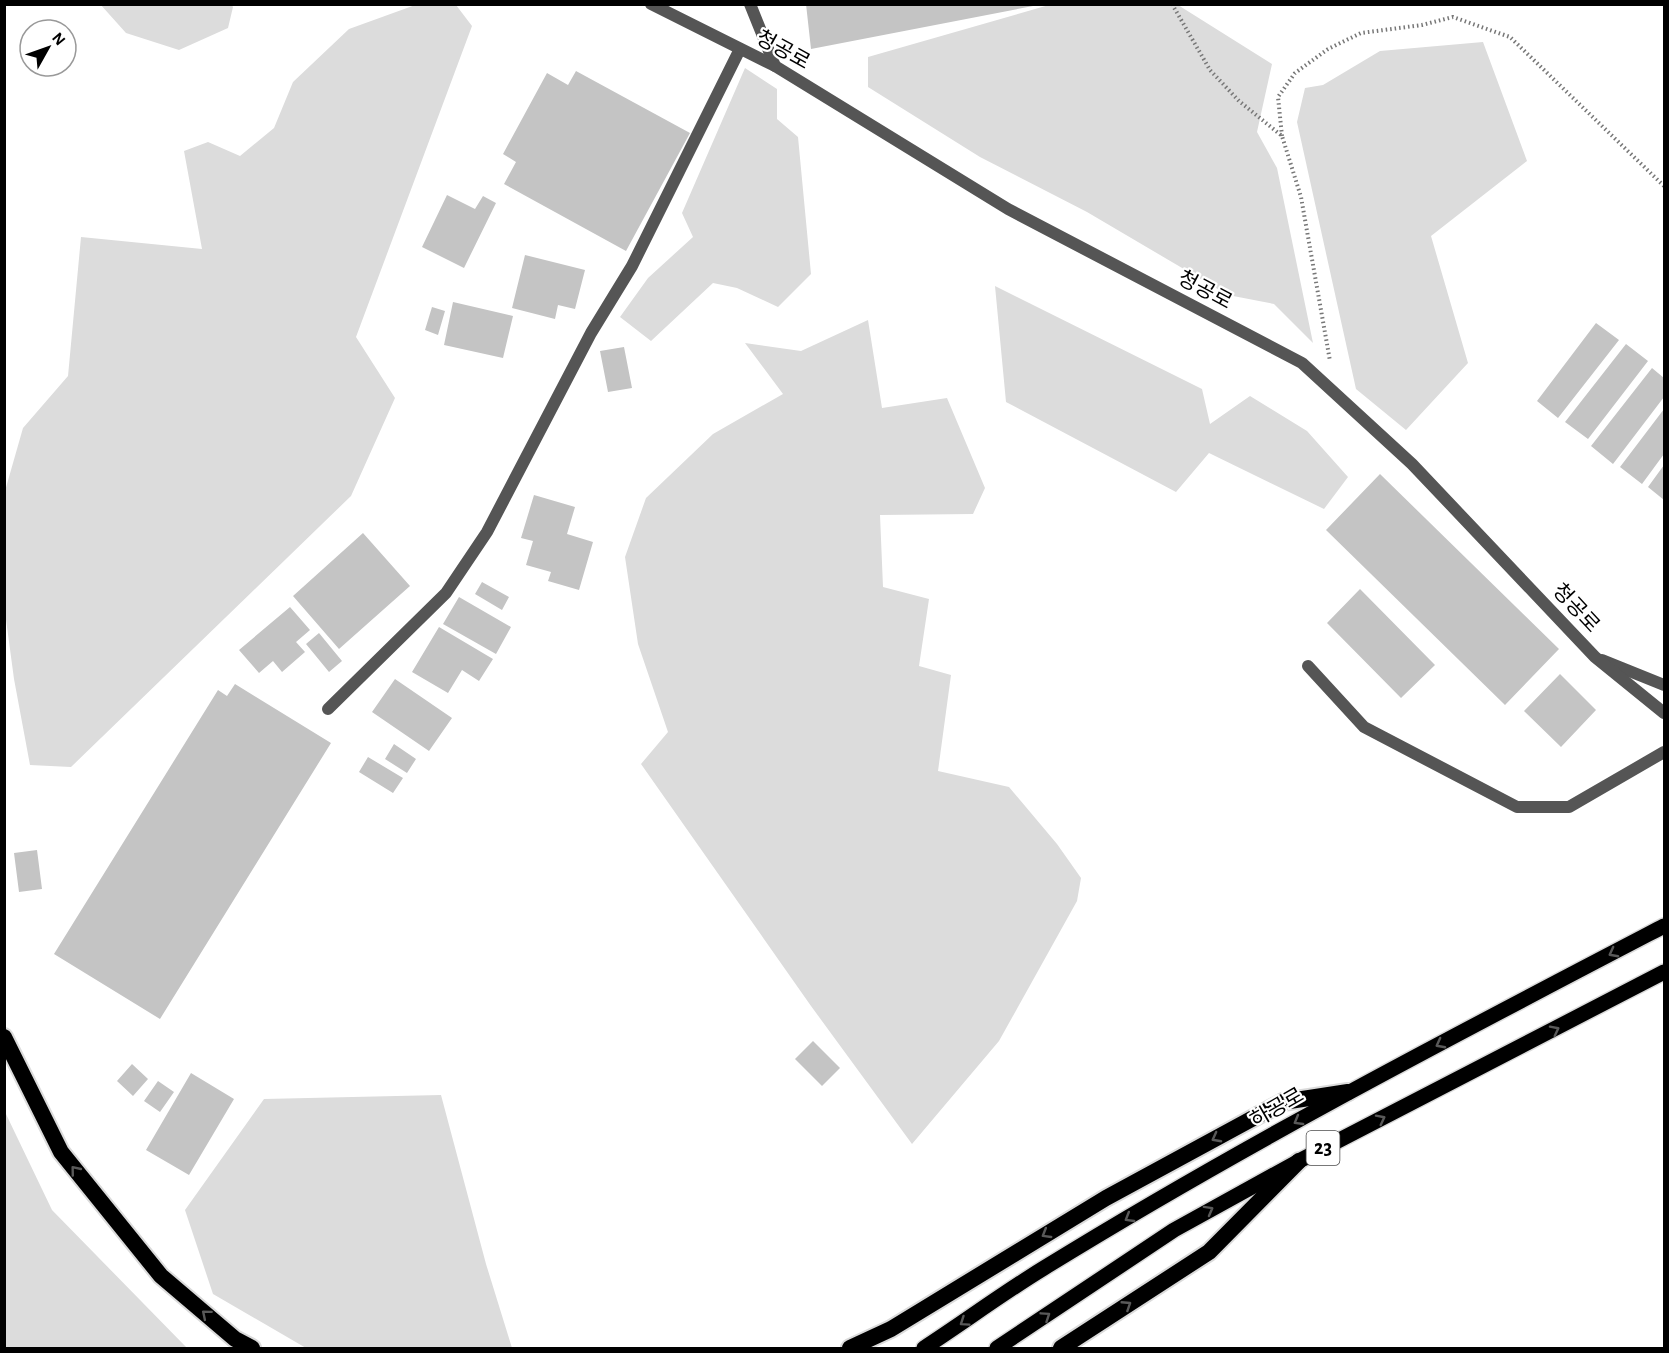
<svg xmlns="http://www.w3.org/2000/svg" width="1669" height="1353" font-family="'Alegreya Sans','Noto Sans KR',sans-serif">
	<style>
		.green { fill: #dcdcdc }
		.building { fill: #c4c4c4 }
		.lines { fill: none; stroke-linecap: round; stroke-linejoin: round }
		.primary-casing { stroke: #dbdbdb; stroke-width: 18 }
		.trunk-casing { stroke: #dbdbdb; stroke-width: 20 }
		.path { stroke: #777; stroke-width: 4; stroke-dasharray: 1.5 3; stroke-linecap: butt }
		.service { stroke: #555; stroke-width: 12 }
		.minor { stroke: #555; stroke-width: 12 }
		.tertiary { stroke: #555; stroke-width: 12 }
		.primary { stroke: #000; stroke-width: 15 }
		.trunk { stroke: #000; stroke-width: 16 }
		.oneway { stroke: #595959 }
		.labels { text-anchor: middle; dominant-baseline: central; stroke-width: 4.5; stroke-linejoin: round; paint-order: stroke }
		.shield { fill: #fff; stroke: #4c4c4c; stroke-width: 1.5 }
		.shield-label { font-size: 20px; font-weight: bold; fill: #000 }
		.street-label { font-size: 21px; fill: #000; stroke: #fff }
	</style>
	<rect width="100%" height="100%" fill="#fff"/>
	<path class="green" d="M100,4H231L233,7L228,28L179,50L126,33Z
		M418,4L456,5L472,26L356,337L395,398L351,496L71,767L30,765L14,679L5,612V491L23,428L68,376L81,237L202,249L184,151L208,142L240,156L274,128L293,82L349,29Z
		M1049,5H1178L1272,64L1257,132L1277,168L1313,343L1274,304L1228,295L1087,212L980,157L868,87V57Z
		M1483,42L1527,161L1431,236L1468,363L1406,430L1356,389L1297,122L1305,88L1323,85L1380,51Z
		M745,68L777,89V119L798,137L811,274L778,307L737,288L713,283L651,341L620,317L648,278L693,237L682,213Z
		M995,286L1202,389L1210,424L1250,396L1307,431L1348,477L1324,509L1209,453L1176,492L1006,402Z
		M868,320L882,408L947,398L985,488L973,514L880,515L883,587L929,599L919,666L951,675L938,771L1009,787L1057,844L1081,878L1077,901L999,1041L912,1144L811,1006L641,764L668,732L638,644L625,557L646,498L713,434L783,394L745,343L801,351Z
		M441,1095L486,1264L512,1348H306L213,1294L185,1210L264,1099Z
		M5,1112L52,1210L187,1348H5Z"/>
	<path class="building" d="M806,4H1033V6L811,49Z
		M576,71L690,133L626,251L504,184L516,162L503,154L547,73L568,85Z
		M447,195L475,209L483,196L496,203L464,268L422,247Z
		M525,255L585,270L575,309L558,305L555,319L512,308Z
		M453,302L513,316L503,358L444,345Z
		M432,307L445,311L438,335L425,330Z
		M1596,323L1619,340L1558,418L1537,401Z
		M1626,344L1648,361L1588,439L1565,422Z
		M624,347L632,388L608,392L600,351Z
		M1652,368L1664,378V397L1613,464L1591,446Z
		M1664,409V454L1642,484L1620,467Z
		M1664,465V500L1648,487Z
		M1380,474L1559,649L1505,705L1326,530Z
		M534,495L575,507L567,534L593,542L579,590L548,581L551,572L526,565L533,541L521,538Z
		M363,533L410,586L339,649L293,596Z
		M482,582L509,597L502,610L475,594Z
		M1360,589L1435,665L1401,698L1327,623Z
		M459,597L511,627L496,654L443,624Z
		M290,607L310,630L296,642L305,652L282,672L273,661L259,673L239,650Z
		M439,627L493,659L479,681L462,670L448,693L412,672Z
		M319,633L342,661L329,672L306,644Z
		M1560,674L1596,710L1561,747L1524,711Z
		M395,679L452,718L429,751L372,712Z
		M235,684L331,743L160,1019L54,954L218,690L227,696Z
		M394,744L416,759L407,773L385,759Z
		M368,757L403,778L393,793L359,772Z
		M37,850L42,889L19,892L14,853Z
		M813,1041L840,1068L822,1086L795,1059Z
		M132,1064L148,1079L133,1096L117,1081Z
		M191,1073L234,1099L189,1175L146,1150Z
		M158,1081L174,1092L160,1112L144,1101Z"/>
	<g class="lines">
		<defs>
			<path id="primary" d="M924,1348C964,1322 1003,1293 1044,1268C1245,1144 1455,1035 1664,926
				M997,1348L1174,1230L1299,1161L1664,972"/>
			<path id="trunk" d="M4,1037L61,1152L161,1276L235,1339L252,1348
				M850,1348L891,1329L1106,1198L1283,1102L1348,1092
				M1061,1348L1209,1252L1299,1161"/>
		</defs>
		<use href="#primary" class="primary-casing"/>
		<use href="#trunk" class="trunk-casing"/>
		<path class="path" d="M1172,4L1210,70L1239,101L1282,136L1301,197L1330,361
			M1282,136L1278,97L1295,73L1328,49L1361,33L1422,25L1453,17L1510,37L1664,186"/>
		<path class="service" d="M1308,666L1364,727L1517,807H1569L1664,752
			M328,709L446,593L487,532L591,333L632,266L740,49"/>
		<path class="minor" d="M750,4L775,66
			M1602,660L1664,685"/>
		<path class="tertiary" d="M651,4L775,66L1008,209L1302,363L1412,464L1595,657L1664,713"/>
		<use href="#primary" class="primary"/>
		<use href="#trunk" class="trunk"/>
	</g>
	<defs><path id="oneway-chevron" d="M-2-3.5L2.5 0L-2 3.5" fill="none" stroke-width="1.6" stroke-linecap="round" stroke-linejoin="round" transform="scale(1.5)"/></defs>
	<g class="oneway">
		<use href="#oneway-chevron" transform="translate(1613 953) rotate(152)"/>
		<use href="#oneway-chevron" transform="translate(1555 1030) rotate(-27)"/>
		<use href="#oneway-chevron" transform="translate(1440 1044) rotate(152)"/>
		<use href="#oneway-chevron" transform="translate(1381 1119) rotate(-27)"/>
		<use href="#oneway-chevron" transform="translate(1298 1121) rotate(150)"/>
		<use href="#oneway-chevron" transform="translate(1216 1138) rotate(152)"/>
		<use href="#oneway-chevron" transform="translate(75 1170) rotate(-129)"/>
		<use href="#oneway-chevron" transform="translate(1209 1210) rotate(-29)"/>
		<use href="#oneway-chevron" transform="translate(1129 1218) rotate(149)"/>
		<use href="#oneway-chevron" transform="translate(1046 1234) rotate(149)"/>
		<use href="#oneway-chevron" transform="translate(1127 1305) rotate(-33)"/>
		<use href="#oneway-chevron" transform="translate(206 1314) rotate(-140)"/>
		<use href="#oneway-chevron" transform="translate(1046 1316) rotate(-34)"/>
		<use href="#oneway-chevron" transform="translate(964 1322) rotate(146)"/>
	</g>
	<g class="labels">
		<rect class="shield" x="1306.5" y="1131" width="33" height="34" rx="4.5"/>
		<g class="shield-label">
			<text x="1323" y="1148">23</text>
		</g>
		<g class="street-label">
			<text transform="translate(783 50) rotate(29)">청공로</text>
			<text transform="translate(1205 290) rotate(28)">청공로</text>
			<text transform="translate(1576 608) rotate(47)">청공로</text>
			<text transform="translate(1277 1108) rotate(-30)">하공로</text>
		</g>
	</g>
	<rect width="1669" height="1353" fill="none" stroke="#000000" stroke-width="12"/>
	<g transform="translate(48 48) rotate(50)"><circle r="28" fill="#ffffff" stroke="#999999" stroke-width="1.5"/>
	<path d="M0-4.5L10 22L0 15L-10 22Z" fill="#000000"/>
	<text y="-9" font-size="16" font-weight="bold" text-anchor="middle" fill="#000000">N</text>
	</g>
</svg>
